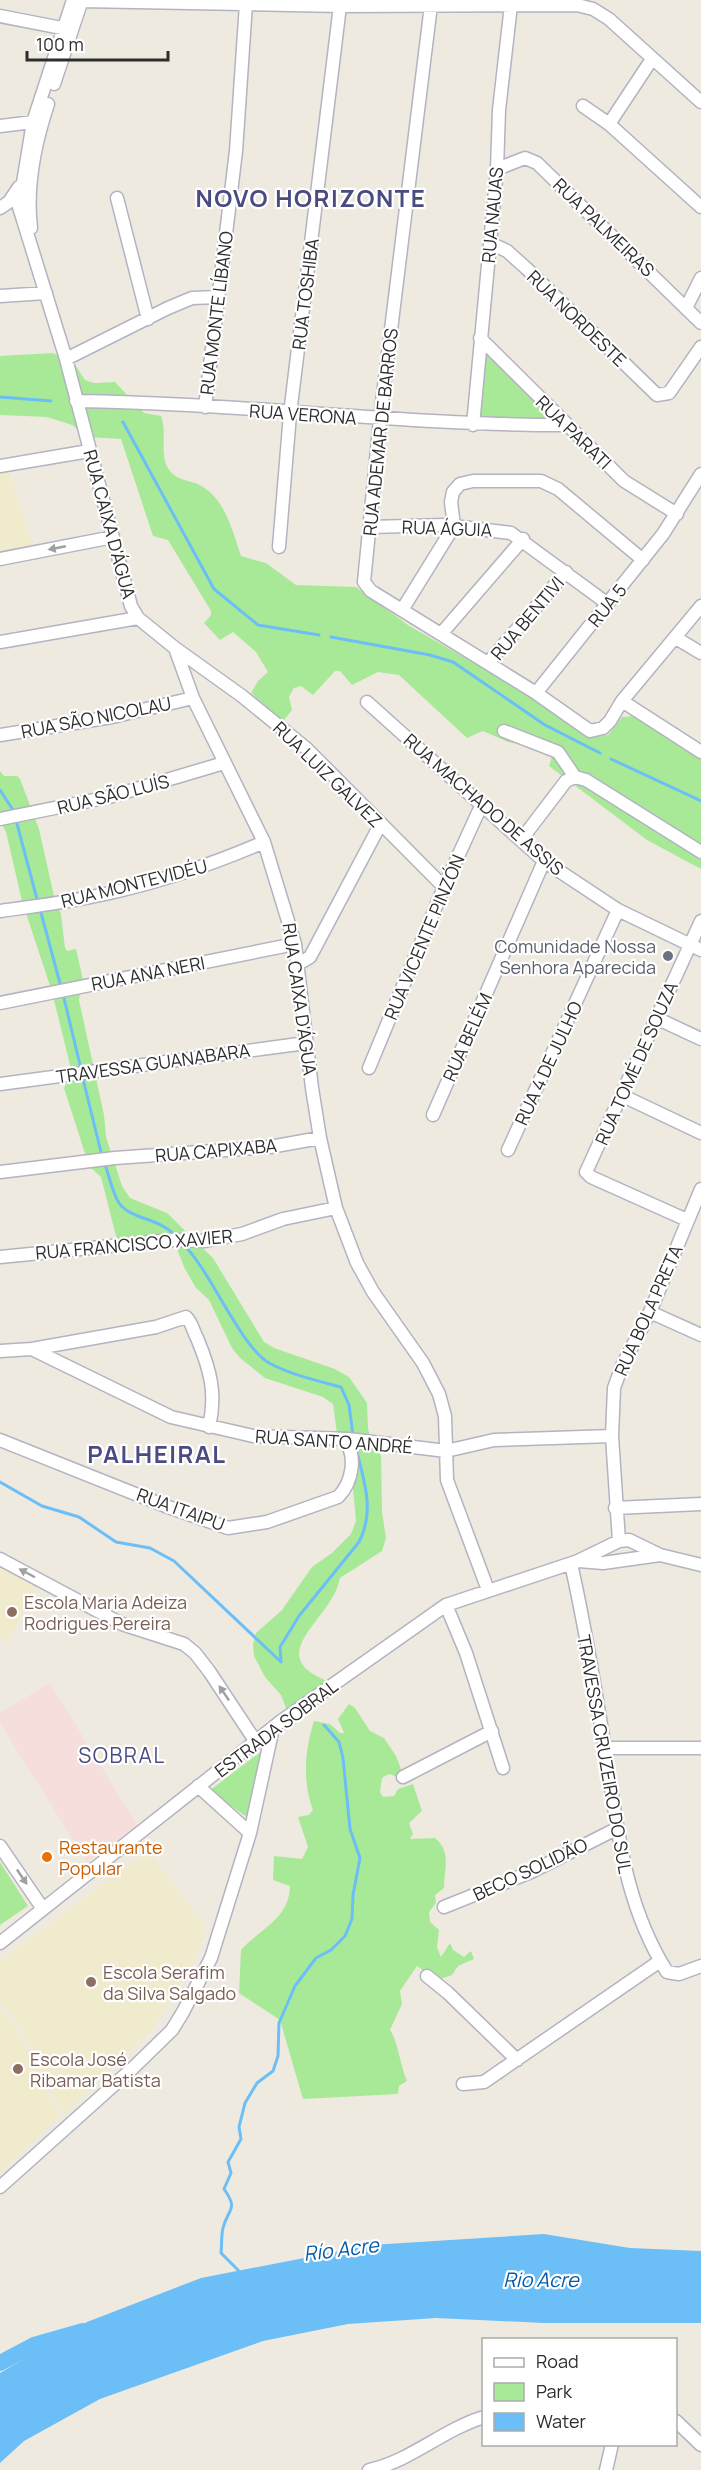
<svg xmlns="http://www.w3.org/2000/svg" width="701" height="2470" font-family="Manrope,sans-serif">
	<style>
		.education { fill: #f1ebcd }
		.medical { fill: #f6dedc }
		.green { fill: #a8e998 }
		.water { fill: #6cbef7 }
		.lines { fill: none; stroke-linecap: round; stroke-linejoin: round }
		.stream { stroke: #6cbef7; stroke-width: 3 }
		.river { stroke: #6cbef7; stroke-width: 16 }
		.minor-casing { stroke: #b3b3c1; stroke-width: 15 }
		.minor { stroke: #fff; stroke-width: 12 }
		.oneway { fill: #a0a0a0 }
		.worship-dot { fill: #6b7280; stroke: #fff; stroke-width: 2 }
		.education-dot { fill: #8d6e63; stroke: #fff; stroke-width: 2 }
		.food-dot { fill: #e8710a; stroke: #fff; stroke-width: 2 }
		.labels { text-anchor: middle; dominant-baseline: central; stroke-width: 4.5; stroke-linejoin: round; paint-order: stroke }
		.street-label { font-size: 18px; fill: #2d2d2d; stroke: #fff }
		.worship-label { font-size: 18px; fill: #5b616d; stroke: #fff; text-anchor: end }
		.education-label { font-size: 18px; fill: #785e54; stroke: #fff; text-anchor: start }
		.food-label { font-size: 18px; fill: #c56008; stroke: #fff; text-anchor: start }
		.water-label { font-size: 20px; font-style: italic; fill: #0459a9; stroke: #fff }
		.quarter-label { font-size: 21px; letter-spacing: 1.5px; fill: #494b82; stroke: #fff }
		.district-label { font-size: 24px; font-weight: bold; letter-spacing: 1.5px; fill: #494b82; stroke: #fff }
	</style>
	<rect width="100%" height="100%" fill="#efeadf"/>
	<path class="education" d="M10,472L33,547L0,552V474Z
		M0,1566L37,1585L8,1642L0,1638Z
		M148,1851L206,1927L196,1959L152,2029L64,2114L14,2017L0,2002V1961Z
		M0,2008L13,2022L60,2115L0,2172Z"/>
	<path class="medical" d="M50,1683L137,1825L87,1862L0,1723V1713Z"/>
	<path class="green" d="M486,350L553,419H479Z
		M53,353L76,366L85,380L94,383L115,382L144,413L161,416C168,432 158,457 170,471C179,482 193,480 203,487C226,501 233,533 241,556L266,563L296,585L356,587L408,625L524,692L575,727L596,736L608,735L622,717L634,716L701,758V869L647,840L549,766L552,756L539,748L508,742L483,731L467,738L399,675L378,672L352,685L340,671H335L313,695L301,686L294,688L289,697L292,710L283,721L251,693L258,681L268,672L256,652L233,632L220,640L204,623L211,615V611L168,540L153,536L121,439L87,437L72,425L47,417L0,415V356Z
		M0,771L4,776H17L20,779L39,829L54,896L61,914L65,948L67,951L76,949L83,980L79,1000L104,1115L106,1137L122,1186L130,1198L167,1213L213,1258L264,1342L274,1348L335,1369L349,1377L367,1403L368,1429L371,1440L381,1455L382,1512L386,1538L382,1551L340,1578C333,1620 257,1656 332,1683L289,1716L281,1695L265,1677L254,1656L253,1644L256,1633L282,1610L312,1567L332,1553L351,1534L356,1521L351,1467L337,1434L333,1404L323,1397L265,1378L240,1358L232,1348L209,1300L196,1288L185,1269L177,1249L160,1236L119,1240L116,1236L101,1177L89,1166L64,1088L72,1073L52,992L22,901L6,832L0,821Z
		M349,1704L355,1708L370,1731L384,1738L396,1756L403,1774L398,1777L389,1774L382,1778L380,1792L383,1797L394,1796L398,1789L413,1784L422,1811L409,1823L413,1834L410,1839L435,1838C452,1852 444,1869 444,1888L435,1895L436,1903L429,1912L430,1922L439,1930L437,1947L441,1957L450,1943L453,1950L464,1957L471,1951L474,1959L458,1966L452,1975L437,1980L417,1966L400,1991L402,2004L390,2030C398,2041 400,2065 407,2081L399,2086L398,2094L303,2099L280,2020L239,1993L241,1950C262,1927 289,1919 290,1886L273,1880L274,1856L302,1859L308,1847L298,1817L309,1815L313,1810C302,1781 305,1749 314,1721L330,1724L340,1733H344L338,1719Z
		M267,1747L247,1817L209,1791Z
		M0,1862L28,1906L0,1925Z"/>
	<path class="water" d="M544,2234L630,2248L701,2251V2323H544L436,2318L348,2324L263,2341L100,2399L24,2441L0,2463V2373L87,2322L201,2278L371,2245Z"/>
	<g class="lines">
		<path class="stream" d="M0,397L51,401
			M123,422L214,589L258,625L319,635
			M331,637L430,655L453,662L545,725L600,753
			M611,759L701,801
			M0,790L15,813
			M16,820L38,903
			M40,909L61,987
			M63,994L81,1069
			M82,1075L102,1156
			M104,1162C109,1174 112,1192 119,1203C131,1220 158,1217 176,1236
			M184,1245C212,1273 242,1350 271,1364C292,1375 318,1381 341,1387L349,1405L353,1435
			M0,1482L42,1506L79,1517L116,1542L150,1548L174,1561L280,1661
			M281,1662L280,1647L299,1616L359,1542C376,1509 363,1479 355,1444
			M240,2272L221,2253C222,2245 221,2236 223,2228C228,2208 239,2210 224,2189L231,2173L228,2162L241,2139L239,2127L245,2103L257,2083L273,2071L278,2056L279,2023L295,1986L316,1958L331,1950L345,1936L352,1919L353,1895L360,1858L350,1829L343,1758L339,1742L324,1725"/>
		<path class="river" d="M0,2363L34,2345L83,2331"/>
		<defs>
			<path id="minor" d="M73,0L33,122L19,207L66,359L131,606L138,618L175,648L193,698L264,842L295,944L312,1088L320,1138L336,1208L357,1263L373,1292L423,1363L439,1394L445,1416L447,1480L488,1590
				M82,1L340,6L577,5L593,9L609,19L701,102
				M431,5L380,419L364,582L371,591L536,693L590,731L603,728L610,721L622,701L701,606
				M0,16L72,30
				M54,84L82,0
				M583,106L609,124L701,207
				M609,124L652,59
				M0,126L33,122
				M497,169L525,158L537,163L701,323
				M117,198L148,319
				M0,208L9,202L19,187
				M31,228C26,187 35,143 48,104
				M490,243L507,251L526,268L657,395L669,393L701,347
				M0,296L46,293
				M687,306L701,278
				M480,338L624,481L677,514
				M66,359L168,308L192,298L219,297
				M76,401C240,403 402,425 565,425
				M205,407L236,151L246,4
				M473,425L497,169L499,110L511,5
				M0,466L89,451
				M370,527L445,525L511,533L608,604
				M279,547L290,414L340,6
				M0,559L113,537
				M402,610L454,526L451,502L453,492L460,484L473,481H541L558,489L643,560
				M441,634L523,539
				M676,638L701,653
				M0,642L138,618
				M175,648L242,696L307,749L444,887
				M488,663L566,572
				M536,693L663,534L701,474
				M622,701L701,752
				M367,702L544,861L618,910L701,950
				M504,731L558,752L575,777
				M0,735L112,717L193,698
				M575,777L586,780L701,852
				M0,819L109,797L224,763
				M521,840L566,781L575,777
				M0,911C35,906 71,902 105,894C160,882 213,864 264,842
				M298,964L310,957L380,825
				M0,1003L295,944
				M656,1018L701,1039
				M369,1068L444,887L481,806
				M0,1084L306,1043
				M621,1095L701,1133
				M433,1115L544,861
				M508,1150L618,910
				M0,1172L115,1158L270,1147L320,1138
				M687,1220L591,1177L586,1172L701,921
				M0,1257L171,1240L205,1241L242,1234L283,1219L336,1208
				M650,1312L701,1335
				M32,1349L171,1417L253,1436L348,1439L446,1451L494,1440L612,1436
				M0,1351L32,1349L156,1327L186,1317C192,1322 193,1331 197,1338C210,1369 217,1394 209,1427
				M0,1440L168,1507L228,1528L267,1522L338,1497C353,1482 357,1455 344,1439
				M615,1508L701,1504
				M619,1541L612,1436L614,1388L622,1366L650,1312L701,1189
				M0,1559L122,1624L184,1644L195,1653L209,1671L256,1742
				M579,1561L603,1563L660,1555
				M571,1564C585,1625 595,1687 605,1749C618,1828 623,1902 667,1972L679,1974L701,1966
				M446,1605L466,1653L503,1768
				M605,1748H701
				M403,1777L492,1731
				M198,1786L250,1833
				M0,1846L43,1909
				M444,1907L531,1872L616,1829
				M0,1943L280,1722L446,1605L578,1561L619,1541L629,1540L660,1555L701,1565
				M427,1976L448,1993L517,2060
				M463,2084L484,2082L660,1961
				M0,2187L134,2067L172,2030L183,2012L211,1958L250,1833L273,1728
				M676,2421L701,2445
				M369,2470C411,2461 442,2430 484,2417
				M606,2470L612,2444"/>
		</defs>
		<use href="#minor" class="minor-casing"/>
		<use href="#minor" class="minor"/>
	</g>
	<defs><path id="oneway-solid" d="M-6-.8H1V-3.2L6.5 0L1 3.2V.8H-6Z" transform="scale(1.5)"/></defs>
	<g class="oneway">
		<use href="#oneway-solid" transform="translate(57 548) rotate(169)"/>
		<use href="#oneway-solid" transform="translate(27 1573) rotate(-152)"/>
		<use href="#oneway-solid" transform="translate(224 1693) rotate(-124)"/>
		<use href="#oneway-solid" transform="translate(22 1877) rotate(56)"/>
	</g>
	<circle class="worship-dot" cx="668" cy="956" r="6"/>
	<g class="education-dot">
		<circle cx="12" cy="1612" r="6"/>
		<circle cx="91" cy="1982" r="6"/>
		<circle cx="18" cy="2069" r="6"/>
	</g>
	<circle class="food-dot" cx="47" cy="1857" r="6"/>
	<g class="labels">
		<g class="street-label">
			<text transform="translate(492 215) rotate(-85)">RUA NAUAS</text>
			<text transform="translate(604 227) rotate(44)">RUA PALMEIRAS</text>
			<text transform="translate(305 294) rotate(-83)">RUA TOSHIBA</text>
			<text transform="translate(216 313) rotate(-83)">RUA MONTE LÍBANO</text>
			<text transform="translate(577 318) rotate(44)">RUA NORDESTE</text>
			<text transform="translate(303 414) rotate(4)">RUA VERONA</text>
			<text transform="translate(380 432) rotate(-84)">RUA ADEMAR DE BARROS</text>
			<text transform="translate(574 432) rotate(44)">RUA PARATI</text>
			<text transform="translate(110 524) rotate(75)">RUA CAIXA D'ÁGUA</text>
			<text transform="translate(447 528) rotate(2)">RUA ÁGUIA</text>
			<text transform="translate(607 605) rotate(-51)">RUA 5</text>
			<text transform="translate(527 618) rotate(-50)">RUA BENTIVI</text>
			<text transform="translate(96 717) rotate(-11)">RUA SÃO NICOLAU</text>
			<text transform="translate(328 774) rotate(44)">RUA LUIZ GALVEZ</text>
			<text transform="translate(113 794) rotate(-14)">RUA SÃO LUÍS</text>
			<text transform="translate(484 804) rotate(41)">RUA MACHADO DE ASSIS</text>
			<text transform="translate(134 883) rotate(-14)">RUA MONTEVIDÉU</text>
			<text transform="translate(424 937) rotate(-67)">RUA VICENTE PINZÓN</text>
			<text transform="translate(148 973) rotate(-11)">RUA ANA NERI</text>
			<text transform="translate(300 999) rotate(82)">RUA CAIXA D'ÁGUA</text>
			<text transform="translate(467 1037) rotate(-66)">RUA BELÉM</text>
			<text transform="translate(153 1063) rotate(-8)">TRAVESSA GUANABARA</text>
			<text transform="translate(548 1063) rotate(-65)">RUA 4 DE JULHO</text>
			<text transform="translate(636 1063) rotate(-66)">RUA TOMÉ DE SOUZA</text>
			<text transform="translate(216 1150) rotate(-5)">RUA CAPIXABA</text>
			<text transform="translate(134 1244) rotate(-5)">RUA FRANCISCO XAVIER</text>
			<text transform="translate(648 1310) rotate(-66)">RUA BOLA PRETA</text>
			<text transform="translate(334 1441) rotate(4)">RUA SANTO ANDRÉ</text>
			<text transform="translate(181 1509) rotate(20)">RUA ITAIPU</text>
			<text transform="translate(276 1728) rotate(-37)">ESTRADA SOBRAL</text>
			<text transform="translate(605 1754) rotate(80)">TRAVESSA CRUZEIRO DO SUL</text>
			<text transform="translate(530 1869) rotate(-25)">BECO SOLIDÃO</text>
		</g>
		<g class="worship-label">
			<text x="656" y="946">Comunidade Nossa<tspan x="656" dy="21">Senhora Aparecida</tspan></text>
		</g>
		<g class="education-label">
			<text x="24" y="1602">Escola Maria Adeiza<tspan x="24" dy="21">Rodrigues Pereira</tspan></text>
			<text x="103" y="1972">Escola Serafim<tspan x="103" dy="21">da Silva Salgado</tspan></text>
			<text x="30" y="2059">Escola José<tspan x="30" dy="21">Ribamar Batista</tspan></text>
		</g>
		<g class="food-label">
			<text x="59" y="1847">Restaurante<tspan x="59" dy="21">Popular</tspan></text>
		</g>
		<g class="water-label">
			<text transform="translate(341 2249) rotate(-7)">Río Acre</text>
			<text x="541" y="2279">Rio Acre</text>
		</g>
		<g class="quarter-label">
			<text x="122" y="1755">SOBRAL</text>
		</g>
		<g class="district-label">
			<text x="311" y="197">NOVO HORIZONTE</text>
			<text x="157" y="1453">PALHEIRAL</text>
		</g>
	</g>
	<rect x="482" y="2338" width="195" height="108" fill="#ffffff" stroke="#ababab" stroke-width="1.5"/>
	<rect x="494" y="2358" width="30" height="9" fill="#ffffff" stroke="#ababab" stroke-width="1.5"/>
	<text x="536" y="2368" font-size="18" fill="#2d2d2d">Road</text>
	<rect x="494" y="2383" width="30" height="18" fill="#a8e998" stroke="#ababab" stroke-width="1.5"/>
	<text x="536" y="2398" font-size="18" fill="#2d2d2d">Park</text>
	<rect x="494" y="2413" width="30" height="18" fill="#6cbef7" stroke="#ababab" stroke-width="1.5"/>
	<text x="536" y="2428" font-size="18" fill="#2d2d2d">Water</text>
	<path d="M27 51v9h141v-9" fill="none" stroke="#2d2d2d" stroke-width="3"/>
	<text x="36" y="51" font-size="18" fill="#2d2d2d" stroke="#ffffff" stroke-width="4.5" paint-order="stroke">100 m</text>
</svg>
